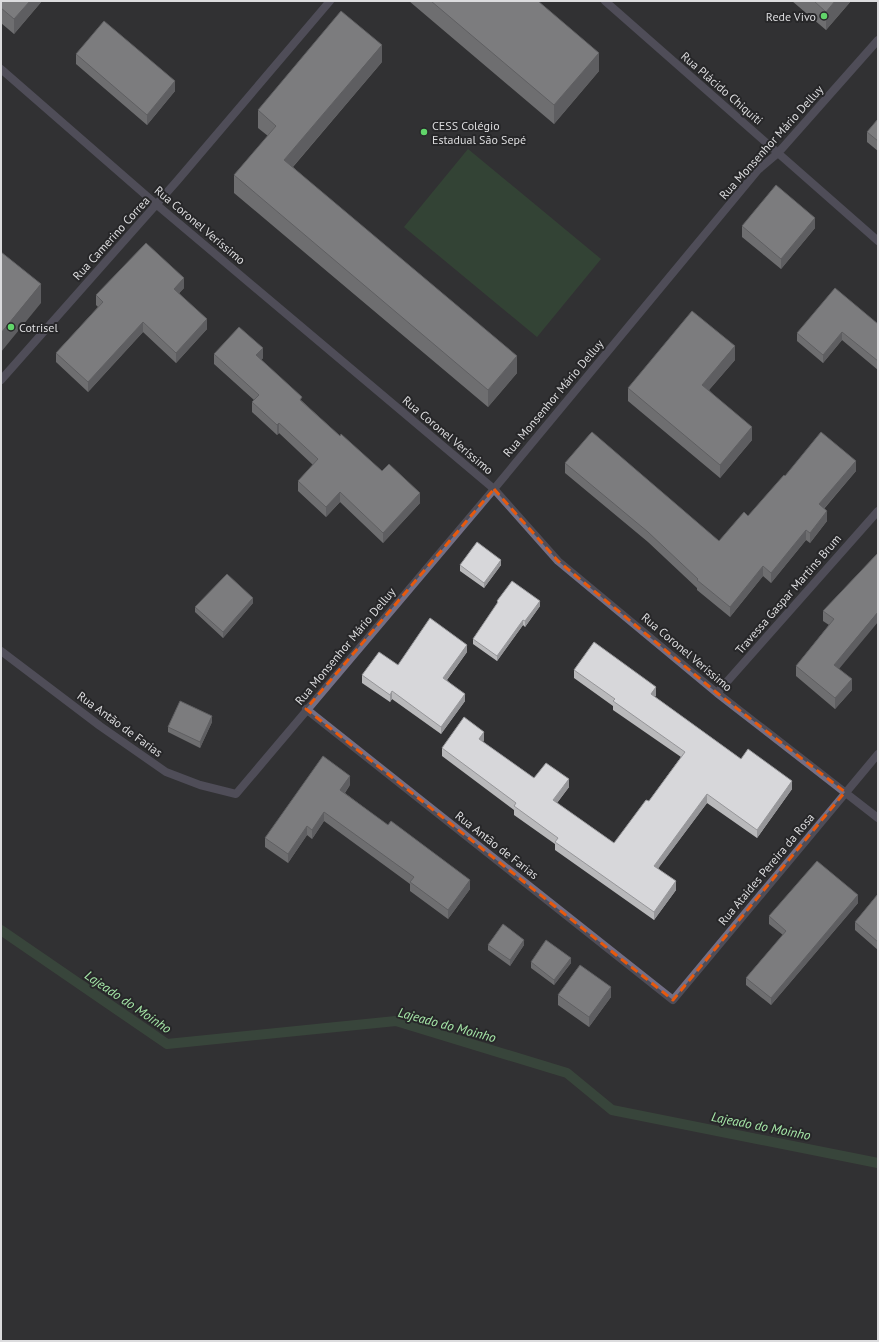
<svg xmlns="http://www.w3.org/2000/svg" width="879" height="1342" font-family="'PT Sans',sans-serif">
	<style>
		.grass { fill: #375a39 }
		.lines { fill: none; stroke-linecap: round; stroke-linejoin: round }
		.stream { stroke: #425e45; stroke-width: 10 }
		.street { stroke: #736f86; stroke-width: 8 }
		.wall { fill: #b9b9bb }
		.shaded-wall { fill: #969699 }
		.building { fill: #d7d7da; stroke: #969699 }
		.marked { fill: none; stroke: #e8590c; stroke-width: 3; stroke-dasharray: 8 5; stroke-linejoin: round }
		.poi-dot { fill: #61d56a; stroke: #272729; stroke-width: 1.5 }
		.labels { text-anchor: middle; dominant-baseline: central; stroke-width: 4; stroke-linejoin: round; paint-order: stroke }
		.poi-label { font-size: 12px; fill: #dcdcde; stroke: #272729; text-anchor: start }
		.street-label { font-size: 12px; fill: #dcdcde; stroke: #272729 }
		.water-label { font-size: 13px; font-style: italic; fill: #a7e9a9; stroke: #272729 }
	</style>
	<rect width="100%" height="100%" fill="#313133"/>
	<path class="grass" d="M468,149L601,259L537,337L404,227Z"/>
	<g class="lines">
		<path class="stream" d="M1,930L167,1044L396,1021L567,1073L612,1110L878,1163"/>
		<path class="street" d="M605,1L878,241
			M1,69L157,205L494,489L558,561L717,693L878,818
			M1,380L177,181L330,1
			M1,651L100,726L166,772L200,785L236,794L494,489L758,170L778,153L878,40
			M717,693L878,511
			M306,709L673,1000L878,754"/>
	</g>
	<path class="wall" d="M1,1H42L14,34L1,23Z
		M409,1H538L599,71L554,124Z
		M792,1H851L826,30Z
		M76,54L175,91L147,125L76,64Z
		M382,62L293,167L517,373L488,407L234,193V175L268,136L258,128V110Z
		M878,119V151L867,142V132Z
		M742,226L815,228L781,269L742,237Z
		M184,288L179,293L207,329L176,363L143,332L88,392L56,362V353L98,307L96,305V295Z
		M878,324V370L842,340L823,363L797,341V333Z
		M214,354L263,358L261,360L302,401L340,436L420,503L383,543L340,502L326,517L298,491V481L313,465L279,433L277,435L252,412V402L254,400L214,364Z
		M735,360L709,390L752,440L720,478L628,401V388Z
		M565,463L719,541L748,516L785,476L856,471L824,509L827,521L810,543L806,540L771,583L763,576L730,617L697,590V588L648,542L565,473Z
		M878,553L839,669L852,690L835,709L796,676V666L829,625L823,621V611Z
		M460,565H501L484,588L460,571Z
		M497,601L540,606L525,627L523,625L497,661L473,644V639L497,604Z
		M253,603L223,638L195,612V607Z
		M467,652L447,680L465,701L441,734L392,699L390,702L362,683V675L398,665Z
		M574,670L656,695L655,697L741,759L792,789L757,838L707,803L658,868L676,890L654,920L555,850V844L514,815V810L442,756V748L484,740L483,742L534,778L569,787L557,803L614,843L649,801L681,757L613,710V706L574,678Z
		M212,722L200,748L168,732V727Z
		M350,785L345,793L470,889L448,919L410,891V884L324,821L312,839L307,835L288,863L265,847V838Z
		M878,894V950L855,930V922Z
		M858,903L771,1005L746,985V978L783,935L769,924V916Z
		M488,945H524L510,966L488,950Z
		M531,962L571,963L554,985L531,968Z
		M558,995L611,997L589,1027L558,1005Z"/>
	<path class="shaded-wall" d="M30,1H42L14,34V19Z
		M835,1H851L826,30V12Z
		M382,45V62L284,177V160Z
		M599,53V71L554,124V105Z
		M175,81V91L147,125V115Z
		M815,218V228L781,269V259Z
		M184,278V288L174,299V289Z
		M41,284V303L1,352V333Z
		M207,319V329L176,363V353Z
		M143,322V332L88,392V382Z
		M842,332V340L823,363V355Z
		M735,346V360L702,398V385Z
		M263,348V358L256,365V355Z
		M517,356V373L488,407V390Z
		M279,423V433L277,435V425Z
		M752,427V440L720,478V465Z
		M856,461V471L819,514V504Z
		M340,492V502L326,517V507Z
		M420,493V503L383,543V533Z
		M827,511V521L810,543V533Z
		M806,530V540L771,583V573Z
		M501,560V565L484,588V583Z
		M763,566V576L730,617V607Z
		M253,598V603L223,638V632Z
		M540,601V606L525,627V621Z
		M878,612V622L834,675V665Z
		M523,620V625L497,661V656Z
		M467,645V652L443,685V678Z
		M852,679V690L835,709V698Z
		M656,687V695L651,702V694Z
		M392,691V699L390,702V695Z
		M465,694V701L441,734V727Z
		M212,716V722L200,748V742Z
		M484,732V740L479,748V739Z
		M350,776V785L340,799V790Z
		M569,779V787L553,808V800Z
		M792,781V789L757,838V830Z
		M707,794V803L654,874V866Z
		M324,812V821L312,839V830Z
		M307,826V835L288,863V854Z
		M470,880V889L448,919V910Z
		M676,881V890L654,920V912Z
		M858,895V903L771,1005V998Z
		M524,940V945L510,966V960Z
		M571,958V963L554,985V980Z
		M611,987V997L589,1027V1017Z"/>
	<path class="building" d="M1,1H30L14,19L1,8Z
		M431,1H538L599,53L554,105Z
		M814,1H835L826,12Z
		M341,11L382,45L284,160L517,356L488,390L234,175L276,126L258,110Z
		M104,21L175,81L147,115L76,54Z
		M878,119V141L867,132Z
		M776,185L815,218L781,259L742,226Z
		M146,243L184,278L174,289L207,319L176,353L143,322L88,382L56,353L103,302L96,295Z
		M1,252L41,284L1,333Z
		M835,288L878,324V361L842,332L823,355L797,333Z
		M692,311L735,346L702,385L752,427L720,465L628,388Z
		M239,327L263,348L256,355L302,397L300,400L340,436L341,434L382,471L389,464L420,493L383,533L340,492L326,507L298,481L318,459L279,423L277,425L252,402L259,395L214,354Z
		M592,432L719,541L744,512L748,516L784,475L785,476L821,432L856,461L819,504L827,511L810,533L806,530L771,573L763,566L730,607L697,580L698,579L648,532L565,463L590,434Z
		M477,542L501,560L484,583L460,565Z
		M878,553V612L834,665L852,679L835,698L796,666L834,619L823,611Z
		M227,574L253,598L223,632L195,607Z
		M512,581L540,601L525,621L523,620L497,656L473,639L498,602L497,601Z
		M430,618L467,645L443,678L465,694L441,727L392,691L390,695L362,675L379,652L398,665Z
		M594,642L656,687L651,694L741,759L748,749L792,781L757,830L707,794L654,866L676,881L654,912L555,842L558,838L514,806L516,803L442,748L464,717L484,732L479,739L534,778L546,763L569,779L553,800L614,843L646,800L649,801L685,752L613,701L615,699L574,670Z
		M180,701L212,716L200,742L168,727Z
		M323,756L350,776L340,790L388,825L391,821L470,880L448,910L410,882L414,877L324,812L312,830L307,826L288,854L265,838Z
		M817,861L858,895L771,998L746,978L786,931L769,916Z
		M878,894V942L855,922Z
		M503,924L524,940L510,960L488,945Z
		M546,940L571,958L554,980L531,962Z
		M580,965L611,987L589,1017L558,995Z"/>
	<path d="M0 0H879V1342H0ZM494,489L558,561L717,693L845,792L673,1000L306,709Z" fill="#313133" fill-opacity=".55" fill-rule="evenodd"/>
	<path class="marked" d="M494,489L558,561L717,693L845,792L673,1000L306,709Z"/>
	<g class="poi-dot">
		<circle cx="824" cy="16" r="4"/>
		<circle cx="424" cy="132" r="4"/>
		<circle cx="11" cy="327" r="4"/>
	</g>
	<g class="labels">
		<g class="poi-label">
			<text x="816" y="16" text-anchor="end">Rede Vivo</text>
			<text x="432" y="125">CESS Colégio<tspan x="432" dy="14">Estadual São Sepé</tspan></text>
			<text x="19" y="327">Cotrisel</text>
		</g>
		<g class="street-label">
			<text transform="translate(722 88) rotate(41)">Rua Plácido Chiquiti</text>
			<text transform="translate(771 142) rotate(-48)">Rua Monsenhor Mário Delluy</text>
			<text transform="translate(200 225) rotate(40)">Rua Coronel Veríssimo</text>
			<text transform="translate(111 238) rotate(-48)">Rua Camerino Correa</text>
			<text transform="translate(553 398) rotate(-50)">Rua Monsenhor Mário Delluy</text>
			<text transform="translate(448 435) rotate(40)">Rua Coronel Veríssimo</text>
			<text transform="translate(788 594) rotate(-49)">Travessa Gaspar Martins Brum</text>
			<text transform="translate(345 646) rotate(-50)">Rua Monsenhor Mário Delluy</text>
			<text transform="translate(687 652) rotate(40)">Rua Coronel Veríssimo</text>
			<text transform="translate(120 724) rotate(36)">Rua Antão de Farias</text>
			<text transform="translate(497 845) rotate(38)">Rua Antão de Farias</text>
			<text transform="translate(766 869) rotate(-50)">Rua Ataides Pereira da Rosa</text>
		</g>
		<g class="water-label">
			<text transform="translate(128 1002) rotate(34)">Lajeado do Moinho</text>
			<text transform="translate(447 1025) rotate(15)">Lajeado do Moinho</text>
			<text transform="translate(761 1126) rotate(11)">Lajeado do Moinho</text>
		</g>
	</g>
	<rect width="879" height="1342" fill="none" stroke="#dcdcde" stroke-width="4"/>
</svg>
